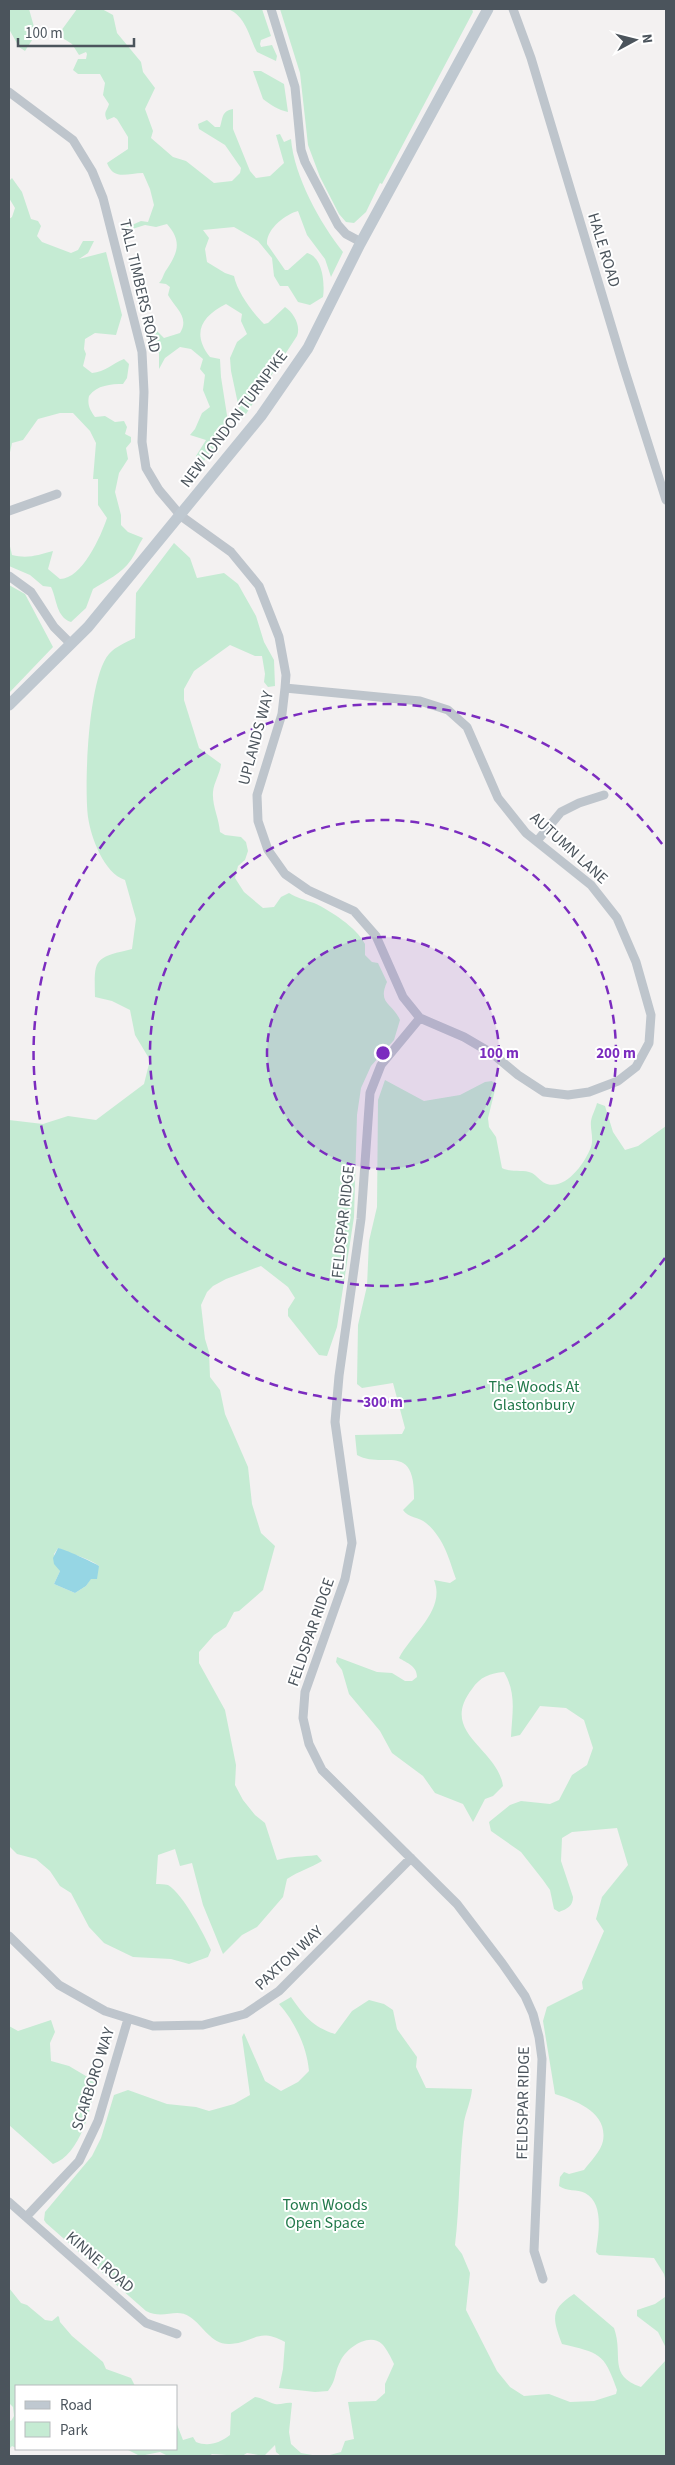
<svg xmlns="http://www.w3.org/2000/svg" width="675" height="2465" font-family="'Source Sans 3',sans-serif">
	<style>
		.green { fill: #c5ebd3; fill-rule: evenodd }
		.water { fill: #96d6e4 }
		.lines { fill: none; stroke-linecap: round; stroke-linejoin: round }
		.street { stroke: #bec5cc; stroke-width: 9 }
		.secondary { stroke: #bfc8d0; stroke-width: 11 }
		.ring { fill: none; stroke: #7b2cbf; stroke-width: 2.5; stroke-dasharray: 9 6 }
		.labels { text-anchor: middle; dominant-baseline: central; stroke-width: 4; stroke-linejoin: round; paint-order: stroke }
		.street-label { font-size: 16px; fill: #4b545c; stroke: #fff }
		.park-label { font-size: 16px; fill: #21784a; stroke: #fff }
		.centre { fill: #7b2cbf; stroke: #fff; stroke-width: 2.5 }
		.ring-label { font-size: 15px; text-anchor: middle; font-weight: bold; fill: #7b2cbf; stroke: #fff; stroke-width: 4; stroke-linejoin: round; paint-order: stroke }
	</style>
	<rect width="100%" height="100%" fill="#f3f1f1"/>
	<path class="green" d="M9,9H29L36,34L25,51L19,47L9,29Z
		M77,9H102L113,15L117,33L141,62L143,72L155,88L145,109L153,131L151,138L173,157L186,161L214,183L232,181L240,173L241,168L225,145L199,129L198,124L207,120L215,127H220C223,119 221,111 233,109V129L250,171L256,178L270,176L284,163L276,135L280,134L284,142L291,139C294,176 320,223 343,252L331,277L325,259L307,235L298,211C286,214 266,229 267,244L285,270H288L307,253C323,257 325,284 323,297L310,305L298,302L288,286H280L274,276L272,258L258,241L234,227L203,230L209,238L205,249L207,262L225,273L234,276C237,292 253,313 264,324L268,323L285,307C294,313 301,326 297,336L244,417L241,418L231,371L230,358L237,342L247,334L241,321L242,314L226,304C202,316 191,333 210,357L220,359L221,377L229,428V432L215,446L198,469L196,456L206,440L190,435L195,429L202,413L210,407L203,390L205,375L200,369L203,359L191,349L180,347L165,358L159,369V353L150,350L148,337L157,331L164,338L180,333C190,317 175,308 168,295L170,287L166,284L159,283C163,279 163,274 167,269C178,252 182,241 167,224L156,227L145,225L129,230L126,227L127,224L132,225L141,221L148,222L154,205L150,189L143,173C127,173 114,181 107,163L128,149V137L117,119L114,117L107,120C103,112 107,111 109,104L103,95L105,83L100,74H78L73,70L78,59H86L87,54L86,52L79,55L72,44L58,35Z
		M228,9H262L271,36L261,40L260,44L261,47L272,45L277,56L276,61L257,52C249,37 246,16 228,9Z
		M280,9H472L473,12L382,184L380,183L366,212L354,223L346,222L339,214L320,177L308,145L300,73Z
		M253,71H261L284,84L288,112C278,110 271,105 263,99Z
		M12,178L22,192L31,219L38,221L41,226L37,236L42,242L71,253L78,250L83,241H94L88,253L79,259L106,252L122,315L116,335L95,333L85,339L84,349L86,354L83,366L92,373C105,372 113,363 124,359L129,364L127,378L123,384C111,384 97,385 89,396C87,404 90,410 95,417L105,416L115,422L124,421L127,427L125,434L131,437V442L126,448L128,459L119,473L115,492L121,515V525L128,532L143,538C138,545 136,553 131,560C121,574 107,580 93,589L86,608L71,622C56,617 57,599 51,587L43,586L30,575L9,566V542L12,555C28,559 38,555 53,551L48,569L60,579C82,579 101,536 107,518L98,505V479H93L96,443L90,431L73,413H60L38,419L23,440L12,443L9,457V219L12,217L15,208L9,198V181Z
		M174,543L190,558L197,578L224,573L238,584L256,616L264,642L274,660L275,686L268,687L264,682L265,674L262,656H255L230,645L194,671L184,689V700L199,748L221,764C220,774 214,782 213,792C212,806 219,818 220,832L225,835L241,837L246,842L248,851L245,860L238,866L235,878L244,892L263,908L274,907L281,897L289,893C297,898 305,900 314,903C331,911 356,927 365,944V955L372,962L378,963L387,982C377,1004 393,1003 400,1020L394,1040L371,1066L361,1088L357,1115L354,1217L337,1327L327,1356L319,1355L288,1316V1309L295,1298L288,1287L261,1266L226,1279L213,1286L207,1292L201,1305L205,1339L209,1352L210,1377L220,1390L225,1414L248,1467L252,1504L261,1533L275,1546L263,1590L239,1611L234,1612L226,1627L214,1635L199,1652V1663L225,1710L236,1765L235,1785L243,1800L255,1815L265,1823L277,1860C292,1856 302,1857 317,1855L322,1861C310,1868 299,1871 287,1879L283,1897L257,1927L242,1935L223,1954L203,1905L192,1863L180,1866L175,1849L158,1855L156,1884C160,1884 164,1884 168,1885C183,1894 204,1934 211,1950L208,1957L189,1964L171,1959L133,1957L104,1943L89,1927L71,1893L60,1886L50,1871L36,1859L17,1854L9,1846V1120L43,1124L68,1116L96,1120L144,1084L150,1060L135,1035L130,1010L112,1001L95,997C94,958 94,958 132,949L136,919L125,880C104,873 91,838 88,817C84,785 88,678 109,654C115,647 126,642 135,638L136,593ZM58,1548C71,1555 88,1557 99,1566L86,1586L75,1593L54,1584L60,1571L54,1554Z
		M9,585L25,594L53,647L9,693Z
		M385,1080L424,1101L460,1095L485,1082L492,1081L496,1086L488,1118L489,1127L496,1137L502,1168C512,1173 522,1169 532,1173C537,1176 542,1183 547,1184C566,1190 585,1163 591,1147C594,1138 590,1130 591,1121C592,1115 596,1108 597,1103L605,1106L613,1132L625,1150L638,1146L666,1126V2282L664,2274L654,2258L599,2255L596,2252C598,2235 605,2204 585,2193C577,2189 567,2192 559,2186L560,2177L564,2172L569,2174L584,2170C590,2162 601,2151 603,2141C608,2112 576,2101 555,2094L543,2021L547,2007L583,1989L582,1982L604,1931L596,1919L602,1897L628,1865L617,1828L572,1832L562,1838L561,1861L573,1897C573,1906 567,1909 559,1912L554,1909L550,1890L543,1880L521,1852L491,1831L489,1822L510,1805L521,1801L550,1804L559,1800L572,1775L587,1765L593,1748L584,1720L566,1708L540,1706L520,1735L511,1737C512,1713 517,1694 504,1672C490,1673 480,1677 472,1689C438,1733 498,1748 503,1786L493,1796L485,1799L473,1822L463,1804L435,1793L423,1776L392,1753L380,1731L349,1694L342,1670L336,1662L337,1657L377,1672L392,1673L405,1681H412L417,1677C417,1666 407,1663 399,1658C412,1633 446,1610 434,1580L450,1583L456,1579C449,1559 444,1538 426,1523C419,1517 408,1518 403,1510L414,1499C415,1440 383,1470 357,1455L355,1435L402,1434L405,1428L393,1383L362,1388L357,1384L358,1325L367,1286L369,1241L377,1207L378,1100Z
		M291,1997C304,2016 313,2027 335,2034L352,2011L369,2000L384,2004L393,2010L397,2029L417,2057L416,2067L426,2088L472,2089C471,2101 466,2111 464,2122C459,2163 460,2204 455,2245L462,2254L470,2273L466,2310L497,2371L510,2387L524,2396L549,2394L570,2402L594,2401L616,2394L617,2390C604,2352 599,2353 562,2344C553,2319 549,2310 574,2294L614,2328C624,2356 607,2375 641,2387L666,2360V2456H326L341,2452L345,2441L354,2439L348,2402L376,2401L385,2393V2384L394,2364C391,2358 387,2349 382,2344C369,2332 346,2348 340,2362C334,2373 337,2379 328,2391L315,2392L279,2388L283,2369L285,2342C257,2327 255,2343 230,2344C211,2345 204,2326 190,2317C176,2307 164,2320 146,2311L46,2223L44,2220L45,2212L92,2156L101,2138L114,2095L128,2090L167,2104L196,2107L209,2111L234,2104L250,2095L242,2037L244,2033L265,2081L281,2091L298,2082L309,2071C307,2047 295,2022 279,2004Z
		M51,2020L55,2032L50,2043L51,2061L69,2066L96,2082C92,2107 80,2155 53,2164L9,2125V2026L18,2031Z
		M666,2284V2348L658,2332L637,2316V2310L655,2304L665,2297Z
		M9,2288L21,2303L27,2305L45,2320L52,2321L58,2316L59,2317L60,2322L72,2336L103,2362L106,2369L131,2378L135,2386H16V2448L12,2446L9,2449V2420L11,2421L14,2416L13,2407L9,2403Z
		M255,2397C263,2398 268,2402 275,2404C281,2405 286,2402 292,2403L289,2432L291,2444L301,2453L318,2456H281L276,2452L275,2445L264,2456L247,2453L242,2456L212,2454L209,2456H168L160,2452L140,2456L126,2449H176V2422L183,2440L193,2437L196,2442C208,2447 220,2443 230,2435L231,2413Z"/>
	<path class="water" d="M58,1548C62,1548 95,1563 99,1566L97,1579H91L86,1586L75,1593L54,1584L60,1571L54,1564L53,1558Z"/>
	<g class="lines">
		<path class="street" d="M271,9L295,87L301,150L305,162L338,225L346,234L361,242
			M513,9L531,58L624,368L666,500
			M9,92L73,140L92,171L103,198L142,352L144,392L142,442L146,468L159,490L181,516L231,552L259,586L279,637L286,675L285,688L282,714L257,795L258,821L268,850L285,874L308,890L354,911L376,936L403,997L420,1018L464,1037L493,1054L518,1075L544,1092L568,1095L589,1092L618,1081L636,1067L649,1043L651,1015L636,962L617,918L591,885L526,833L498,798L467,727L448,710L420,701L285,688
			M9,511L57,494
			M9,576L31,592L54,627L71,644
			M537,841L561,812L579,803L604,795
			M420,1018L381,1065L370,1093L361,1219L339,1376L335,1422L352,1543L345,1579L305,1692L303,1718L309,1744L322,1770L457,1904L502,1963L525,1996L533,2014L539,2037L542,2059L534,2251L543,2279
			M9,1936L59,1985L105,2011L153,2026L203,2025L245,2014L279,1991L411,1858
			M9,2202L146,2323L177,2334
			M26,2217L79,2161L98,2121L128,2019"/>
		<path class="secondary" d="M9,705L88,627L261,416L308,348L360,244L488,9"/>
	</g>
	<circle cx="383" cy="1053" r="116" fill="#7b2cbf" fill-opacity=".12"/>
	<g class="ring">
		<circle cx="383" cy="1053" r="116"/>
		<circle cx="383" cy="1053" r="233"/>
		<path d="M665 1258A349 349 0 1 1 665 848"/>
	</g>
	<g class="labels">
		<g class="street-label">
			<text transform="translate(604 250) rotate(73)">HALE ROAD</text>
			<text transform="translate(140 286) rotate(77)">TALL TIMBERS ROAD</text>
			<text transform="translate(234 419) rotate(-53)">NEW LONDON TURNPIKE</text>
			<text transform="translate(256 738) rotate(-75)">UPLANDS WAY</text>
			<text transform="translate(569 848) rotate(42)">AUTUMN LANE</text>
			<text transform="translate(343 1222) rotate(-84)">FELDSPAR RIDGE</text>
			<text transform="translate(311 1632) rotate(-71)">FELDSPAR RIDGE</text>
			<text transform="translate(289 1958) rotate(-43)">PAXTON WAY</text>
			<text transform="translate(93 2079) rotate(-72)">SCARBORO WAY</text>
			<text transform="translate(523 2103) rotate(-89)">FELDSPAR RIDGE</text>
			<text transform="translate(100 2262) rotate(41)">KINNE ROAD</text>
		</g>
		<g class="park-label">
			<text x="534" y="1387">The Woods At<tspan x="534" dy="18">Glastonbury</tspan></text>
			<text x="325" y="2205">Town Woods<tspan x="325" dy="18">Open Space</tspan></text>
		</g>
	</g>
	<circle cx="383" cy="1053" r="8" class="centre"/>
	<g class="ring-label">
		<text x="499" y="1058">100 m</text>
		<text x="616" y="1058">200 m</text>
		<text x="383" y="1407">300 m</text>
	</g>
	<rect width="675" height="2465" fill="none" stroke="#4b545c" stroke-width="20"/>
	<rect x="15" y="2385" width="162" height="65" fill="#ffffff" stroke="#b7bbbe"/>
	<rect x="25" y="2401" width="25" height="8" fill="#bfc8d0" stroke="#b7bbbe"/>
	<text x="60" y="2410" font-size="15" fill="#4b545c">Road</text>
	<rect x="25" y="2422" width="25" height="15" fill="#c5ebd3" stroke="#b7bbbe"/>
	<text x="60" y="2435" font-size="15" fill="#4b545c">Park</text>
	<g transform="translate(635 40) rotate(83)" stroke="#ffffff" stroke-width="4" paint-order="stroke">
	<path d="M0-4L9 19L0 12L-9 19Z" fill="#4b545c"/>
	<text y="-8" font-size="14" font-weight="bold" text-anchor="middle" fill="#4b545c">N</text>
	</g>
	<path d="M18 38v8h116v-8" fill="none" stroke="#4b545c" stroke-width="2.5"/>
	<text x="25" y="38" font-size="15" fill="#4b545c" stroke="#ffffff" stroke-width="4" paint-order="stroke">100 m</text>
</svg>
